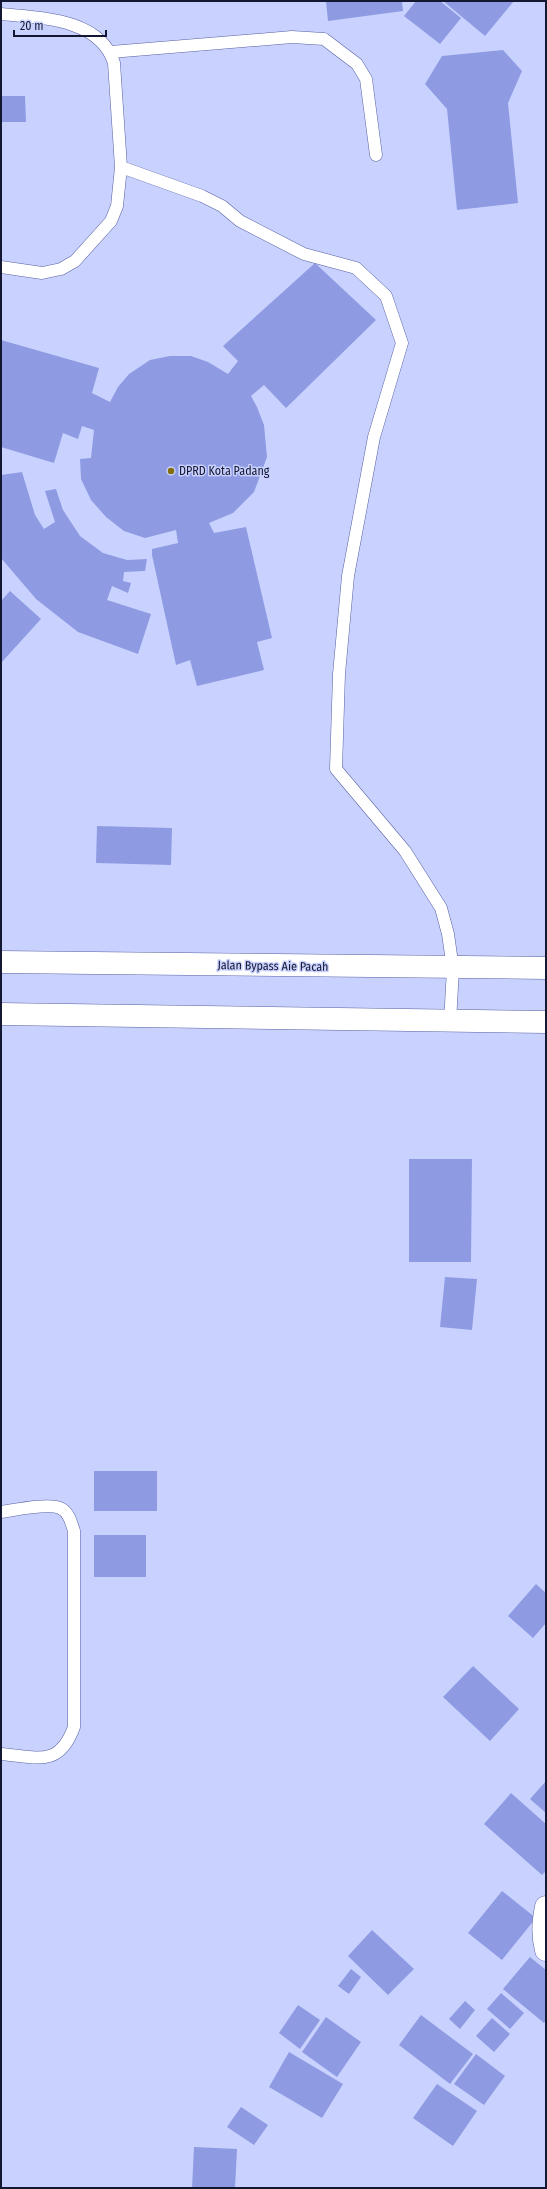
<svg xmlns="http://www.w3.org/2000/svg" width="547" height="2189" font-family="'Fira Sans Condensed',sans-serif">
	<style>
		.building { fill: #8e9be2 }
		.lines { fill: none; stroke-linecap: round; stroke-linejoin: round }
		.service-casing { stroke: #5761a3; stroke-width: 13 }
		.minor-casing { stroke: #5761a3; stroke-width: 23 }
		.trunk-casing { stroke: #5761a3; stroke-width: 23 }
		.service { stroke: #fff; stroke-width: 12 }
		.minor { stroke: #fff; stroke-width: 22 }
		.trunk { stroke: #fff; stroke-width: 22 }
		.poi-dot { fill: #826e0b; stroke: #c9d2ff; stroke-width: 1.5 }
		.labels { text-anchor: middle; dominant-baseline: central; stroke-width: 3; stroke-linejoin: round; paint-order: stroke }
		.poi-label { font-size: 12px; fill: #141732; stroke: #c9d2ff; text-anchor: start }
		.street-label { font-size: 12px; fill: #141732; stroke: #c9d2ff }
	</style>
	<rect width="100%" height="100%" fill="#c9d2ff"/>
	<path class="building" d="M326,1H402L403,11L328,21Z
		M416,1H440L461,18L440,44L404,16Z
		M443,1H514L485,36Z
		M503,50L522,71L508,103L518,203L457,210L447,109L425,84L442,56Z
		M1,96H25L26,122H1Z
		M315,263L376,320L286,408L264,385L251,396L257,407L264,425L267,457L254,492L233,513L209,523L214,533L246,527L272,638L257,642L264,670L197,686L190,660L176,665L152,555V549L178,543L176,530L145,538L124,531L106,517L91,500L81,479L80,459L91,458L94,430L82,426L78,439L63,433L54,463L1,447V340L99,368L92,393L110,402L118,387L129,374L150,360L170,356H191L208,362L228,374L238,361L223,346Z
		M22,472L35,515L44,529L55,522L45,491L56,489L63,510L80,536L103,553L127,560L147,559L145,571L124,572L123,581L131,583L128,593L112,586L107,600L151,614L138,654L78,632L36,599L1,558V475Z
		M10,591L41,619L1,663V601Z
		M97,826L172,828L171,865L96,863Z
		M409,1159H472L471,1262H409Z
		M445,1277L477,1279L472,1330L440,1327Z
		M94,1471H157V1511H94Z
		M94,1535H146V1577H94Z
		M536,1584L546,1593V1623L533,1638L508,1616Z
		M473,1666L519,1709L490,1741L443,1697Z
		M546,1781V1813L530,1799Z
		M511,1793L546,1824V1871L542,1875L484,1824Z
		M502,1891L536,1918L502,1960L468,1933Z
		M372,1930L414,1969L388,1995L348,1956Z
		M530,1957L546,1970V2020L544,2023L503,1989Z
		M351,1969L361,1977L349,1994L338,1986Z
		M501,1993L524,2013L510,2029L487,2009Z
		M465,2001L475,2010L460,2029L449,2019Z
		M298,2005L320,2020L300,2049L279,2033Z
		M421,2015L473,2054L450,2084L399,2045Z
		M326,2017L361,2042L337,2077L302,2052Z
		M492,2018L510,2034L494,2052L476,2036Z
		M289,2052L343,2084L322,2118L269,2087Z
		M476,2054L505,2076L484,2105L454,2084Z
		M437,2084L477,2111L453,2146L413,2118Z
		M241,2107L268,2125L254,2145L227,2127Z
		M194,2147L237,2149L235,2188H192Z"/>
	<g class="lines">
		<defs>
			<path id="service" d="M1,14C40,18 100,18 114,63L121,167L117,206L111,221L75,261L61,269L42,273L1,267
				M111,52L292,37L324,39L357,64L366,79L376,155
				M121,167L202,196L222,206L240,221L304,254L356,268L386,296L402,343L374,437L348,576L339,674L336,769L405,851L441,908L448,934L453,969L450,1022
				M1,1512C15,1510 47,1503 60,1508C69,1512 71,1522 74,1531V1727C59,1768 37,1757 1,1754"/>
			<path id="minor" d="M546,1907C543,1922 542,1934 546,1950"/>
			<path id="trunk" d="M1,962L546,968
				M1,1014L546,1022"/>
		</defs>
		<use href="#service" class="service-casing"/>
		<use href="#minor" class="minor-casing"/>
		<use href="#trunk" class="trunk-casing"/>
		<use href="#service" class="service"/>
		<use href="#minor" class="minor"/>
		<use href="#trunk" class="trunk"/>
	</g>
	<circle class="poi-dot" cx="171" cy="471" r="4"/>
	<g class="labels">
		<g class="poi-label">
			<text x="179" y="471">DPRD Kota Padang</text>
		</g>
		<g class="street-label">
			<text transform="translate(273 966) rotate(1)">Jalan Bypass Aie Pacah</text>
		</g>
	</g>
	<rect width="547" height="2189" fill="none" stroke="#141732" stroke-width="4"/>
	<path d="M14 30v6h92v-6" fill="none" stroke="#141732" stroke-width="2"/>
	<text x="20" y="30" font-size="12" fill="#141732" stroke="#c9d2ff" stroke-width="3" paint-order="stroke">20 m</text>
</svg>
